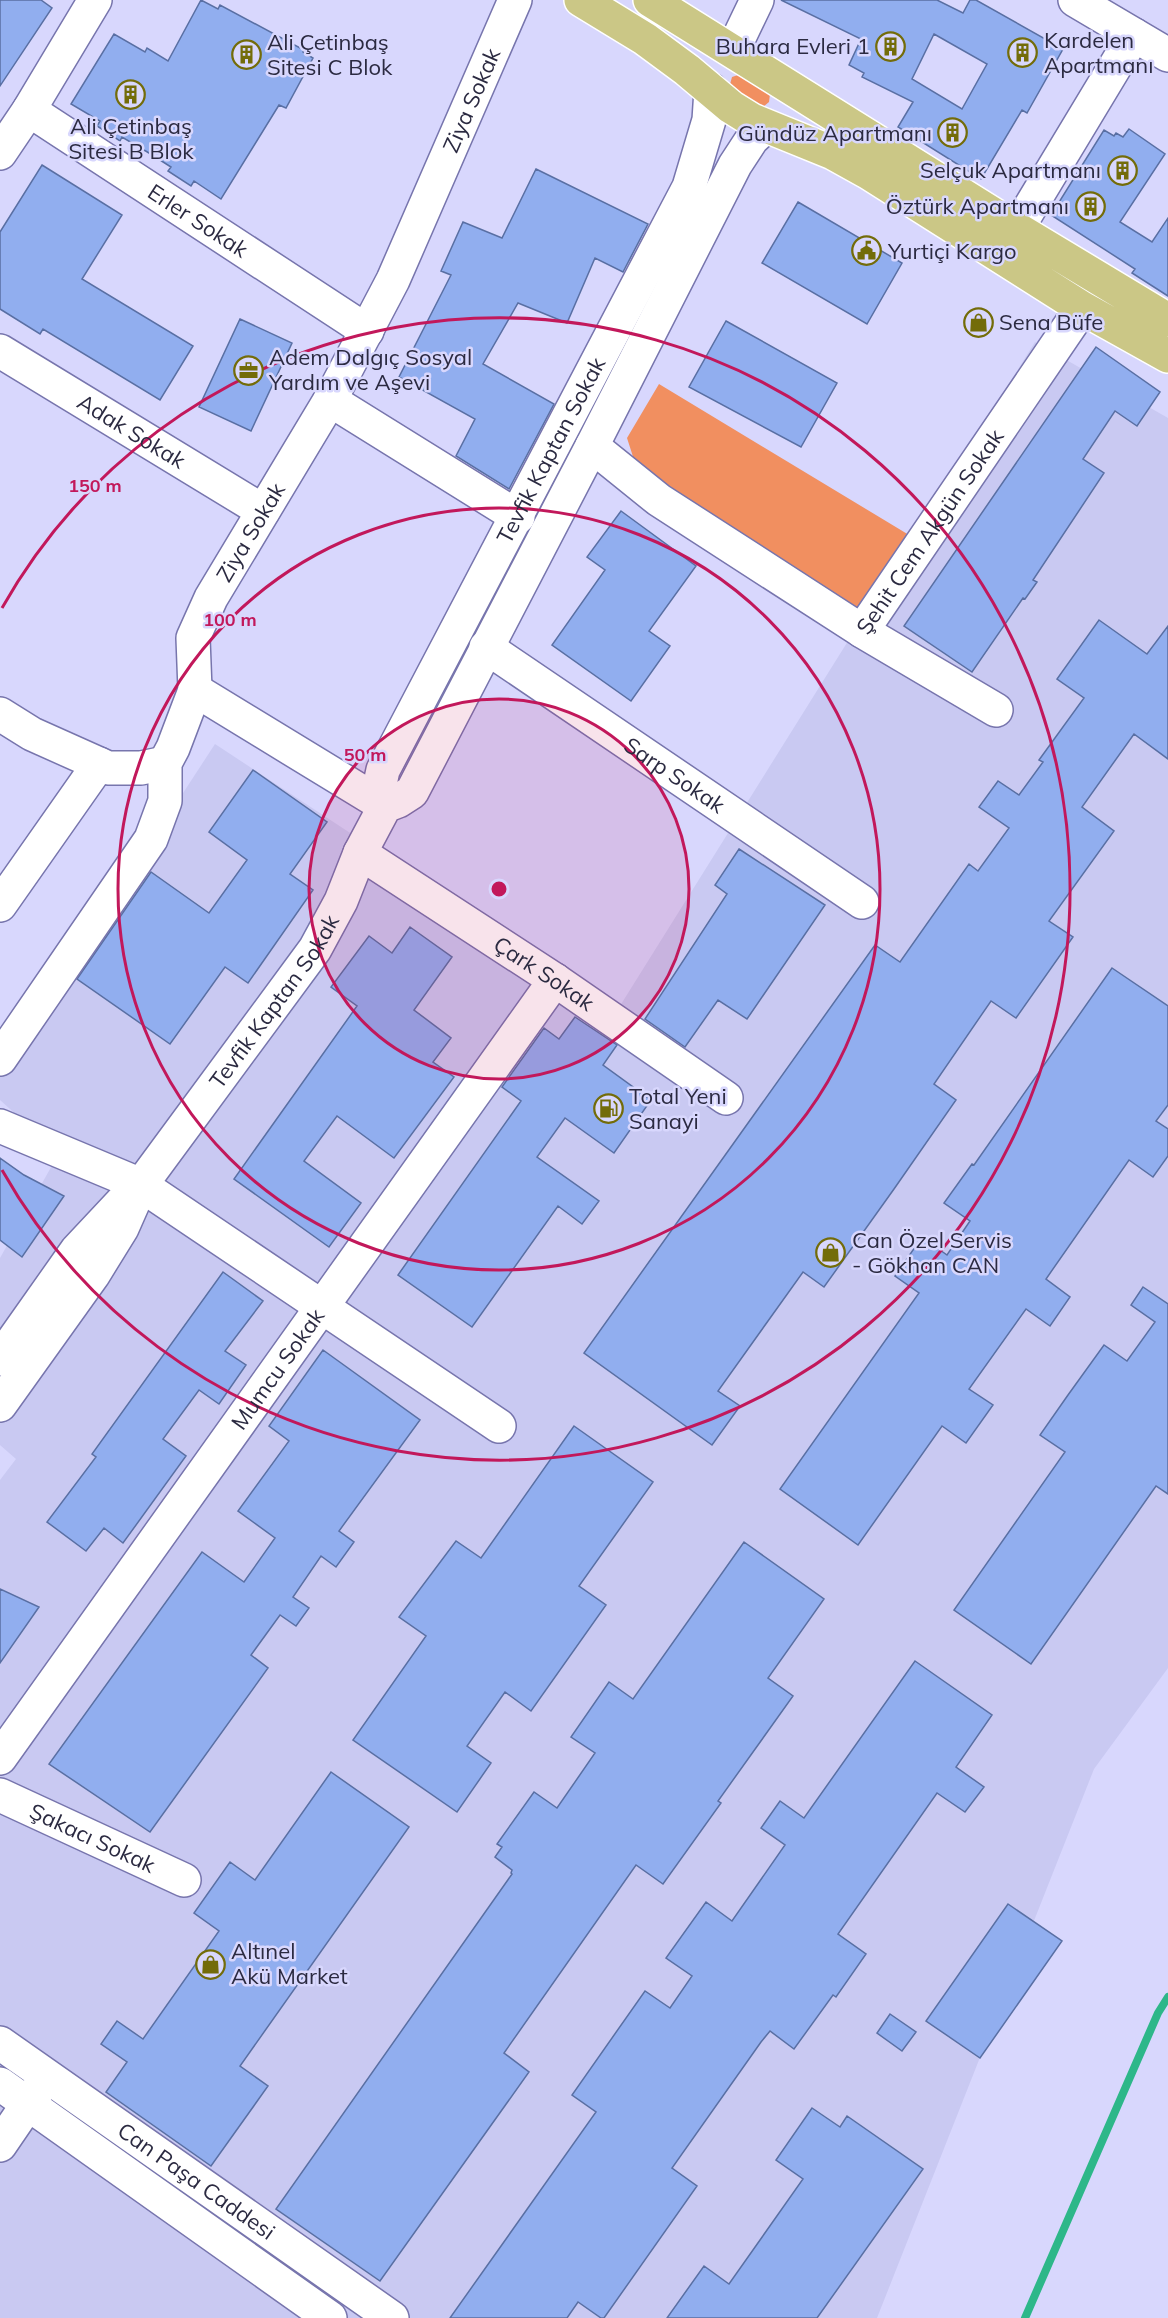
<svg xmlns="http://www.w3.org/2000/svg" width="1168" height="2318" font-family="Mulish,sans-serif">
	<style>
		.built { fill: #c9c9f2 }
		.green { fill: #f18f60 }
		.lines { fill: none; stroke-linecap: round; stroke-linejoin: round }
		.stream { stroke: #2db789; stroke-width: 8 }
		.building { fill: #91aeef; stroke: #596fa3; stroke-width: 1.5; fill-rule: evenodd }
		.minor-casing { stroke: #7775ad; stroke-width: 36 }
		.major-casing { stroke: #fff; stroke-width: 36 }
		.minor { stroke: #fff; stroke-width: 33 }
		.major { stroke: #cbc786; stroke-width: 33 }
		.ring { fill: none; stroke: #c2185b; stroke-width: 3 }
		.labels { text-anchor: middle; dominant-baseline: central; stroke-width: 5; stroke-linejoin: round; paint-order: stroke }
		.poi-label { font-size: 22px; fill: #2b2a41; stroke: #d8d7fd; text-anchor: start }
		.street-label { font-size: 22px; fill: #2b2a41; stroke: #d8d7fd }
		.centre { fill: #c2185b; stroke: #d8d7fd; stroke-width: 3 }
		.ring-label { font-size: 18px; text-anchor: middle; font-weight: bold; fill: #c2185b; stroke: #d8d7fd; stroke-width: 5; stroke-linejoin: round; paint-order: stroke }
	</style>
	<rect width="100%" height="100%" fill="#d8d7fd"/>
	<path class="built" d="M1035,342L1168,418V1668L1094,1769L877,2318H0V1480L16,1459L0,1445V1258L59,1153L0,1100V1074L215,744L618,1009Z"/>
	<path class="green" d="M738,75L748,78L770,94L769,102L763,107L757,106L729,88L732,77Z
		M659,384L914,538L860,621L636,466L627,438Z"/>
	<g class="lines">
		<path class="stream" d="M1025,2318L1158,2013L1168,1997"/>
	</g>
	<path class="building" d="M0,0H41L52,8L0,86Z
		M201,0L218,9L220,5L304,50L303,52L313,58L286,108L279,105L221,199L194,181L191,186L168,171L171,167L149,153L122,137L120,141L97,126L100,121L71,104L114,34L145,52L147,48L168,61Z
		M781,0H937L963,13L970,0H976L1063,49L1027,113L1022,110L981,179L898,127L913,102L862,77L864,73L849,65L861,39ZM934,34L987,64L962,109L912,79Z
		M1129,129L1165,154L1120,222L1152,242L1168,218V296L1132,273L1135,269L1051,215L1104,130L1114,136L1116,133L1123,137Z
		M42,165L122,215L82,279L193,346L160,400L43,329L40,334L0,309V232Z
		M536,169L648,224L623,272L595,258L567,323L518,303L483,364L554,404L509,489L456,456L475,419L399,377L451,275L441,271L463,222L502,238Z
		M798,202L902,263L867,324L762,263Z
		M240,319L292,343L251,431L199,407Z
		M726,321L837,383L801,447L689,387Z
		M1096,347L1160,392L1137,426L1115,411L1083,459L1104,473L1033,580L1037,582L1025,599L1023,598L972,672L904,626Z
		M621,511L696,566L649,631L670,646L631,701L552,645L605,570L587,557Z
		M1099,620L1147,654L1168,626V759L1134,734L1082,807L1114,831L1049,921L1073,937L1016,1018L991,1001L934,1084L956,1100L894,1189L824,1287L803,1272L718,1391L740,1406L712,1445L584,1353L875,945L900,962L969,864L978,871L1009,828L979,807L998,781L1019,795L1043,762L1039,760L1084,698L1057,679Z
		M253,770L327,822L290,874L313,890L248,983L225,967L170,1044L77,979L151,872L209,913L247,860L209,832Z
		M739,849L825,905L747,1019L718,1000L685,1047L645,1019L727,894L715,885Z
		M410,927L452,957L414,1010L451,1038L433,1062L454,1077L394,1158L337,1116L304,1161L361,1203L329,1247L234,1179L357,1006L331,987L369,936L392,953Z
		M1112,968L1168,1006V1105L1156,1121L1168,1129V1156L1153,1177L1129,1160L1046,1279L1070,1297L1050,1326L1026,1309L969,1389L993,1405L966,1443L942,1426L858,1545L780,1489L919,1293L895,1276L922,1237L947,1255L970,1221L944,1203L972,1164L974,1165Z
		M575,1017L617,1045L603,1065L651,1100L614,1153L565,1118L537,1157L599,1201L582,1224L558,1206L472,1327L398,1275L521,1101L502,1087L544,1028L559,1039Z
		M0,1158L24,1175L64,1196L22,1257L0,1240Z
		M223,1272L263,1301L225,1351L246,1365L219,1404L199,1390L163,1439L186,1456L123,1543L104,1528L86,1551L47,1522L96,1457L92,1454Z
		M1143,1287L1168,1304V1494L1156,1486L1031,1664L954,1610L1065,1452L1040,1435L1068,1395L1104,1345L1127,1361L1155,1322L1131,1305Z
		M323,1350L420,1420L339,1531L354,1542L336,1567L321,1556L293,1597L309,1608L296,1626L280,1615L251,1655L268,1668L150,1832L49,1764L202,1552L244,1582L275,1538L238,1511L289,1441L269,1426Z
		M574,1426L653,1482L579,1586L606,1605L531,1711L505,1692L467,1746L491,1763L457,1812L353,1740L426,1636L399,1617L456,1541L481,1558Z
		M744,1542L824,1599L768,1678L793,1696L718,1801L721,1803L663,1884L636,1865L504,2053L529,2072L380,2281L276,2209L512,1874L511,1873L512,1870L495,1857L502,1847L497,1844L534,1792L557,1808L595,1753L571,1737L609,1682L633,1699Z
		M0,1589L39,1607L0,1663Z
		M915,1661L992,1715L956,1767L984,1787L965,1812L937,1793L838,1934L866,1954L836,1997L833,1995L794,2049L770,2031L761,2042L672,2168L697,2186L604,2318H601L578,2302L567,2318H450L596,2112L572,2095L645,1991L670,2008L692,1976L666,1958L706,1902L732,1921L785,1845L761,1828L780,1801L804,1818Z
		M331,1772L409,1827L240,2066L268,2086L211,2166L106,2092L127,2062L101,2044L117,2021L143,2039L219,1931L194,1913L230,1862L255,1880Z
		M1008,1904L1062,1941L980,2058L926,2021Z
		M890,2014L916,2032L902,2051L877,2033Z
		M812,2108L840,2127L847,2116L923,2169L817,2318H667L704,2266L729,2284L803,2179L776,2160Z"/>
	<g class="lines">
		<defs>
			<g id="minor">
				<path d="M1075,0L1168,55"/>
				<path d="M733,50L757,0"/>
				<path id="s1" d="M29,110L367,331"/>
				<path d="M0,153L29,110L95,0"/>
				<path d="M1017,229L1134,35"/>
				<path id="s2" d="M0,351L263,511"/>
				<path d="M330,400L518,517"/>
				<path id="s3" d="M592,446L659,500L862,631L1082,308"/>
				<path d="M862,631L996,710"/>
				<path id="s4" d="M486,647L862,902"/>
				<path d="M195,690L385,806"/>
				<path d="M0,714L32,734L108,768H141L165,763"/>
				<path id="s5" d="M385,806L380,784L383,770L689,187L709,120L711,90"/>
				<path id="s6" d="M360,853L555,980L726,1098"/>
				<path d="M0,905L99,764"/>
				<path id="s7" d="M0,1059L151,839L165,801V763L173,748L195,690L193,638L211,598L330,400L393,280L515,0"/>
				<path d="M0,1126L141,1185L499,1426"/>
				<path d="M0,1359L77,1250L122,1202"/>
				<path id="s8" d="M0,1405L93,1275L122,1228L141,1185L315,949L341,901L360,853L385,806L398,801L412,792L592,446L735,165L752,139L765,127"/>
				<path id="s9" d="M0,1758L555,980"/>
				<path id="s10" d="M0,1795L184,1880"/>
				<path id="s11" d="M0,2043L392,2318"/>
				<path d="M0,2084L330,2318"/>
				<path d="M0,2145L41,2085"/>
			</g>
			<path id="major" d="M581,0L645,39L687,70L731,107L752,120L833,153L869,173L1082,308L1168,356
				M650,0L1017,229L1168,320"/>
		</defs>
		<use href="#minor" class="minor-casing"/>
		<use href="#major" class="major-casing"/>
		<use href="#minor" class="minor"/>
		<use href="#major" class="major"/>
	</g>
	<circle cx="499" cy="889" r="190" fill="#c2185b" fill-opacity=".12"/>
	<g class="ring">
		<circle cx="499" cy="889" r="190"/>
		<circle cx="499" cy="889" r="381"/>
		<path d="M2 608A571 571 0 1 1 2 1170"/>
	</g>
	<defs>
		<symbol id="building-ring" viewBox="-11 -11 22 22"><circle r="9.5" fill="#d8d7fd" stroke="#736c09" stroke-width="1.5"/><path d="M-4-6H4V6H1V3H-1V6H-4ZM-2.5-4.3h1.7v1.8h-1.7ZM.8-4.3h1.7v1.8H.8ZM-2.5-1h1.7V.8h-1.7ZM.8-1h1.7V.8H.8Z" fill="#736c09"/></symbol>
		<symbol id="civic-ring" viewBox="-11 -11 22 22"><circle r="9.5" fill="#d8d7fd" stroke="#736c09" stroke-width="1.5"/><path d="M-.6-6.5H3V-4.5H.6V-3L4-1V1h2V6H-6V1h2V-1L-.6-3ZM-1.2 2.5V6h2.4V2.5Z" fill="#736c09"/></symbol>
		<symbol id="shop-ring" viewBox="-11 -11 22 22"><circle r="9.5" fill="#d8d7fd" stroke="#736c09" stroke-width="1.5"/><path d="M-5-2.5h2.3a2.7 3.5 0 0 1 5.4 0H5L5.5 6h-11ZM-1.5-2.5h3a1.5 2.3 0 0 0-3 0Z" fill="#736c09"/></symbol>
		<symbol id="office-ring" viewBox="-11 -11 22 22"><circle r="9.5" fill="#d8d7fd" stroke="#736c09" stroke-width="1.5"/><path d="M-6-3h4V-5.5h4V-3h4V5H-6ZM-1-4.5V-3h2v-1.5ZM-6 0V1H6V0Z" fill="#736c09"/></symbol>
		<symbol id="fuel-ring" viewBox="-11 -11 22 22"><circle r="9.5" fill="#d8d7fd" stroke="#736c09" stroke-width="1.5"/><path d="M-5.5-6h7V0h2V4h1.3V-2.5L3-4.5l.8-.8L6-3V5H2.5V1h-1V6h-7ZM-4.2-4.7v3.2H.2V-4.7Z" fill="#736c09"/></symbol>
	</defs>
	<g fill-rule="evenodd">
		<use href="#building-ring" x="874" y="30" width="33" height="33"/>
		<use href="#building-ring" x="1006" y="36" width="33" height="33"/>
		<use href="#building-ring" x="230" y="38" width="33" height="33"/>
		<use href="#building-ring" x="114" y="78" width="33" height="33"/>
		<use href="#building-ring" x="936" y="116" width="33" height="33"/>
		<use href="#building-ring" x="1106" y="154" width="33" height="33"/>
		<use href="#building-ring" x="1074" y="190" width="33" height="33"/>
		<use href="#civic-ring" x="850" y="234" width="33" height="33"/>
		<use href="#shop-ring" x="962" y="306" width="33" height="33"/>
		<use href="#office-ring" x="232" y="354" width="33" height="33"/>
		<use href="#fuel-ring" x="592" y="1092" width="33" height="33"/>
		<use href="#shop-ring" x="814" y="1236" width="33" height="33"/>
		<use href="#shop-ring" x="194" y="1948" width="33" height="33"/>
	</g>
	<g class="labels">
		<g class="poi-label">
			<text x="1044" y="40">Kardelen<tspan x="1044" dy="25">Apartmanı</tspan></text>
			<text x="267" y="42">Ali Çetinbaş<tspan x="267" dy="25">Sitesi C Blok</tspan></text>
			<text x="870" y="46" text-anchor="end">Buhara Evleri 1</text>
			<text x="131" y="126" text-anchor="middle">Ali Çetinbaş<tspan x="131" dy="25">Sitesi B Blok</tspan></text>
			<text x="932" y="133" text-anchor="end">Gündüz Apartmanı</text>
			<text x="1101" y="170" text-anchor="end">Selçuk Apartmanı</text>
			<text x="1069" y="206" text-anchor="end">Öztürk Apartmanı</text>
			<text x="888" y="251">Yurtiçi Kargo</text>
			<text x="999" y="322">Sena Büfe</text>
			<text x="269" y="357">Adem Dalgıç Sosyal<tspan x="269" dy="25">Yardım ve Aşevi</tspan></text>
			<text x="629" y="1096">Total Yeni<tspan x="629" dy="25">Sanayi</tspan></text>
			<text x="852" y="1240">Can Özel Servis<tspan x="852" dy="25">- Gökhan CAN</tspan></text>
			<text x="231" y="1951">Altınel<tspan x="231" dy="25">Akü Market</tspan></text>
		</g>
		<g class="street-label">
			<text stroke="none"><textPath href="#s7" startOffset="1083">Ziya Sokak</textPath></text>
			<text stroke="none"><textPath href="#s1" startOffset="202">Erler Sokak</textPath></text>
			<text stroke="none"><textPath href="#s2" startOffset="154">Adak Sokak</textPath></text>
			<text stroke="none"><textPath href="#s5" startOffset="398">Tevfik Kaptan Sokak</textPath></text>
			<text stroke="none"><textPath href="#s3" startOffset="448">Şehit Cem Akgün Sokak</textPath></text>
			<text stroke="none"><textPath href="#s7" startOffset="597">Ziya Sokak</textPath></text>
			<text stroke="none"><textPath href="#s4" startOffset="228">Sarp Sokak</textPath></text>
			<text stroke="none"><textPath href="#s6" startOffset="220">Çark Sokak</textPath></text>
			<text stroke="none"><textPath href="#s8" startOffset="489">Tevfik Kaptan Sokak</textPath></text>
			<text stroke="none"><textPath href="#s9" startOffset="478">Mumcu Sokak</textPath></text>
			<text stroke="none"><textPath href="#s10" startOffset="102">Şakacı Sokak</textPath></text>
			<text stroke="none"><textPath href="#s11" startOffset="240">Can Paşa Caddesi</textPath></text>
		</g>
	</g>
	<circle cx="499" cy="889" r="9" class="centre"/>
	<g class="ring-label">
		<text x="95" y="492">150 m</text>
		<text x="230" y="626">100 m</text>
		<text x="365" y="761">50 m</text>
	</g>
</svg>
